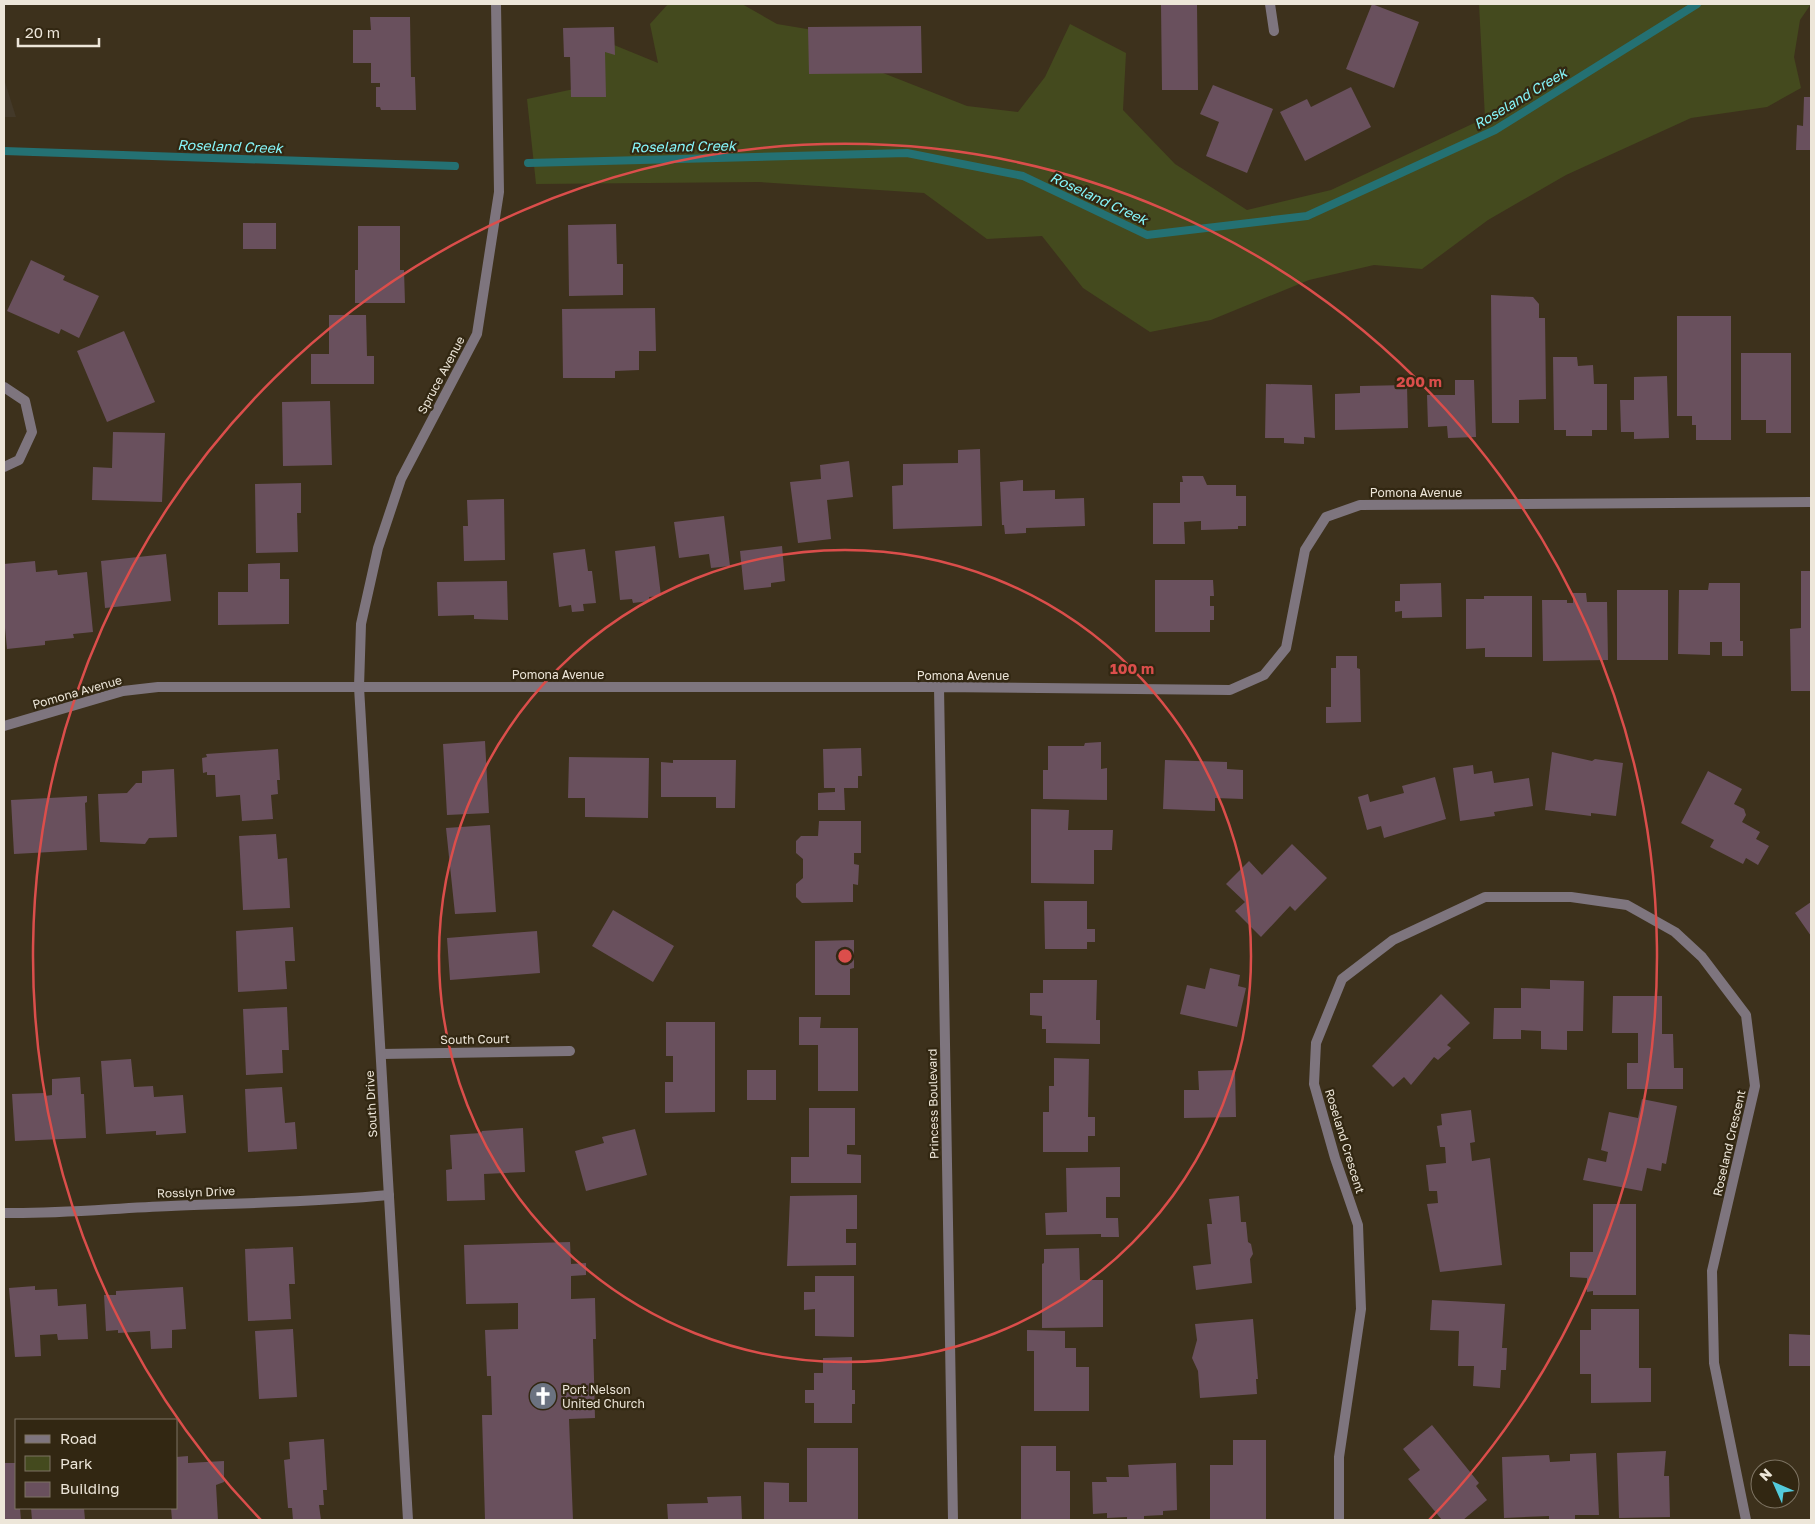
<svg xmlns="http://www.w3.org/2000/svg" width="1815" height="1524" font-family="'Golos Text',sans-serif">
	<style>
		.education { fill: #433929 }
		.green { fill: #444a1e }
		.lines { fill: none; stroke-linecap: round; stroke-linejoin: round }
		.stream { stroke: #247173; stroke-width: 8 }
		.building { fill: #69505d }
		.minor { stroke: #7e757e; stroke-width: 10 }
		.tertiary { stroke: #7e757e; stroke-width: 10 }
		.ring { fill: none; stroke: #db4e4b; stroke-width: 2.5 }
		.labels { text-anchor: middle; dominant-baseline: central; stroke-width: 4.5; stroke-linejoin: round; paint-order: stroke }
		.street-label { font-size: 12px; fill: #ede6d9; stroke: #322712 }
		.poi-label { font-size: 12px; fill: #ede6d9; stroke: #322712; text-anchor: start }
		.water-label { font-size: 14px; font-style: italic; fill: #86f6fa; stroke: #322712 }
		.centre { fill: #db4e4b; stroke: #322712; stroke-width: 2.5 }
		.ring-label { font-size: 15px; text-anchor: middle; font-weight: bold; fill: #db4e4b; stroke: #322712; stroke-width: 4.5; stroke-linejoin: round; paint-order: stroke }
	</style>
	<rect width="100%" height="100%" fill="#3d311c"/>
	<path class="education" d="M4,79L16,117H4Z"/>
	<path class="green" d="M668,4H742L777,24L849,36L883,73L967,106L1018,112L1045,77L1070,24L1126,53L1123,110L1175,164L1247,210L1331,190L1485,118L1479,4H1811L1800,20L1794,57L1801,88L1767,107L1691,118L1566,175L1488,220L1422,269L1374,265L1309,280L1211,320L1150,332L1083,288L1042,236L987,239L924,193L759,182L536,184L527,99L574,89L582,67L614,45L658,63L650,24Z"/>
	<g class="lines">
		<path class="stream" d="M4,151L455,166
			M528,163L907,153L1023,176L1147,235L1307,216L1495,130L1697,4"/>
	</g>
	<path class="building" d="M1372,4L1419,22L1394,88L1346,69Z
		M1161,5H1197L1198,90H1162Z
		M370,17H410L411,77H415L416,110H381L380,107H376V87H380V83H371V63H353V30H371Z
		M921,26L922,73L809,74L808,27Z
		M614,27L615,55L605,52L606,97H571L570,57H564L563,28Z
		M1213,85L1273,109L1247,173L1206,156L1219,122L1200,114Z
		M1351,87L1371,127L1305,161L1280,112L1307,99L1311,107Z
		M1804,97H1811V150H1796L1797,125L1803,126Z
		M243,223H276V249H243Z
		M616,224L617,264H623V295L569,296L568,225Z
		M358,226H400V270H404L405,303H355V270H358Z
		M31,260L65,276L63,280L99,296L79,338L61,329L59,334L7,311Z
		M1491,295L1533,297L1539,304V318H1545L1546,399L1519,400V423H1492Z
		M655,308L656,351H639V370L615,371V378H563L562,309Z
		M329,315H366L367,356H374V384H311V354H329Z
		M1677,316H1731V440H1696V425H1692V416H1677Z
		M124,331L155,402L107,422L77,351Z
		M1741,353H1791V433H1766V420H1741Z
		M1553,357H1577L1578,366L1593,365L1594,384H1607V430H1592V436H1566V430H1554Z
		M1667,376L1669,438L1634,439V432H1621L1620,400H1634V377Z
		M1455,380H1474L1476,437L1448,438L1447,426L1428,427L1427,395H1455Z
		M1266,384L1312,385L1315,438L1304,437V444L1284,443V438H1265Z
		M1407,385L1408,428L1335,430V394L1360,393V386Z
		M330,401L332,465L283,466L282,402Z
		M113,432L165,433L162,502L92,500L93,467L112,468Z
		M980,449L982,526L893,529L892,486L903,485V464L958,463V450Z
		M849,461L853,497L827,500L831,539L798,543L790,482L821,479L820,465Z
		M1182,476H1203L1207,485H1236V496H1246V526H1238V529L1201,530V521L1184,522L1185,544H1153V503H1180V482H1183Z
		M1023,480V491L1055,490V499L1084,498L1085,526L1026,528V533L1005,534L1004,525H1002L1000,482Z
		M301,483V513H297L298,552L256,553L255,484Z
		M504,499L505,560L464,561L463,526H468L467,500Z
		M724,516L730,566L711,568L709,554L679,558L674,522Z
		M655,546L661,596L649,597L650,601L633,603L632,599L620,600L615,551Z
		M782,546L785,581L771,583V587L744,590L740,551Z
		M585,549L588,571H592L596,603L583,604L584,611L572,612L571,605L559,607L553,553Z
		M166,554L171,601L105,608L101,561Z
		M35,561L36,572L57,570L58,575L87,572L93,632L73,634L74,638L45,641V645L7,649L4,617V564Z
		M280,563V579H289V624L218,625V592H248V564Z
		M1801,571H1811V691H1791L1790,629L1801,628Z
		M1155,580H1213L1214,596H1210V606H1214V620H1210V632H1155Z
		M507,581L508,620L474,619V615L438,616L437,582Z
		M1441,583L1442,617L1402,618V611L1395,612V601H1400V584Z
		M1709,583H1740V641H1743V656H1722V642H1710V655L1678,654L1679,590H1708Z
		M1617,590H1668V660H1617Z
		M1573,593H1586L1587,602H1607L1608,660L1543,661L1542,600H1567V603H1573Z
		M1484,596H1532V657H1485V648L1466,649V599H1484Z
		M1336,656H1357V668L1360,669L1361,722L1326,723V707H1331V668H1336Z
		M485,741L489,813L447,815L443,744Z
		M1101,742V769L1107,768V800L1043,799V770H1048V746H1084L1085,743Z
		M861,748L862,776H858V788H844L845,810H818V793L835,792V788H824L823,749Z
		M278,749L280,780H277L278,794L271,795L273,819L242,821L240,795L216,797L215,775H207V772L203,773L202,758L207,757L206,754Z
		M1552,752L1592,761L1595,759L1623,763L1616,816L1591,813V816L1545,810Z
		M569,757L649,758L648,818L585,817V798H568Z
		M673,760H736L735,808H716V797H661V762L673,763Z
		M1165,760L1227,762V769L1243,770V799L1215,798V811L1163,809Z
		M1473,765L1474,774L1492,771L1494,783L1529,778L1533,806L1494,812L1495,816L1460,821L1453,768Z
		M174,769L177,837L149,838L145,844L100,842L98,794L127,793L136,783H142V771Z
		M1708,771L1742,789L1734,804L1744,809L1746,815L1742,822L1760,832L1756,839L1769,846L1758,865L1746,858L1743,864L1710,847L1714,840L1681,823Z
		M1435,777L1446,819L1384,838L1381,826L1367,830L1358,797L1368,794L1370,802L1404,793L1402,786Z
		M87,796V802L85,803L87,850L14,854L11,800Z
		M1031,809L1069,810L1068,830H1113L1112,850H1094V884L1031,883Z
		M819,821H861V853H854V864L859,865L858,885L853,884V902L802,903L796,897V884L803,878V859L796,853V841L801,836H818Z
		M490,825L496,912L455,914L446,828Z
		M276,834L278,859L287,858L290,908L243,910L239,836Z
		M1292,844L1327,878L1295,911L1290,906L1261,937L1235,911L1245,902L1226,884L1249,861L1262,875Z
		M1044,901H1087V929H1095V942H1087V949H1045Z
		M1811,902V936L1795,913Z
		M613,910L674,946L653,982L592,946Z
		M293,927L295,961H285L287,989L238,992L236,931Z
		M537,931L540,973L450,980L447,938Z
		M854,940V968L850,969V995H815V941Z
		M1210,968L1240,975L1238,986L1246,988L1237,1027L1180,1014L1187,985L1205,989Z
		M1043,980H1097L1096,1020H1100V1044L1046,1043V1029H1042V1016L1030,1015V993H1043Z
		M1550,980L1584,981L1583,1031H1567V1050L1541,1049V1031L1521,1030V1039H1493L1494,1008H1521V988L1550,989Z
		M1441,994L1470,1023L1447,1045L1451,1048L1438,1060L1434,1057L1411,1085L1404,1077L1393,1087L1372,1066Z
		M1613,996H1662V1034H1673L1674,1068H1683V1089H1627V1063H1638V1033H1612Z
		M287,1007L289,1050H282L283,1073L246,1075L243,1009Z
		M799,1017H821L820,1028H858V1091H818V1045H799Z
		M666,1022H715V1112L665,1113V1082H673V1056H666Z
		M1054,1058L1089,1059L1088,1117H1095V1136H1088V1152H1043V1112H1049V1086H1054Z
		M131,1059L134,1087L153,1086L154,1097L183,1095L186,1133L156,1135V1131L106,1134L101,1061Z
		M747,1070H776V1100H747Z
		M1235,1070L1236,1117L1184,1118V1090H1199L1198,1071Z
		M80,1077L81,1094H84L86,1138L15,1141L12,1094L45,1093V1096L52,1095V1079Z
		M282,1087L285,1123L295,1122L297,1149L248,1152L245,1089Z
		M1642,1099L1677,1106L1666,1164L1662,1163L1661,1171L1647,1168L1642,1191L1583,1180L1588,1158L1606,1162L1608,1152L1601,1150L1609,1112L1638,1118Z
		M809,1108H855V1145H847V1154L861,1155V1183H791V1157H809Z
		M1471,1110L1475,1142L1470,1143L1472,1161L1490,1158L1502,1265L1440,1272L1427,1204L1438,1203L1437,1191H1429L1426,1165L1446,1163L1445,1147H1440L1437,1126L1442,1125L1441,1114Z
		M523,1128L525,1172L484,1174L485,1200L447,1201L446,1170L452,1169L450,1135L481,1133L482,1131Z
		M635,1129L647,1175L586,1191L575,1151L604,1143L602,1137Z
		M1120,1167V1197H1106V1218H1118L1119,1237H1101V1234L1046,1235L1045,1213L1067,1212L1066,1168Z
		M857,1195V1229H846V1243H856V1265L787,1266L790,1196Z
		M1239,1196L1241,1222H1246L1248,1242L1251,1244L1253,1254L1250,1259L1252,1283L1196,1290L1193,1266L1211,1264L1207,1224H1212L1209,1199Z
		M1593,1204H1636V1295H1593V1291L1587,1292V1278L1570,1277V1252H1593Z
		M570,1242L571,1264L586,1263V1275L571,1276V1299L595,1298L596,1339H593L595,1418L569,1419L573,1520H485L482,1415H492L491,1376H487L485,1330L518,1329V1303L466,1304L464,1245Z
		M293,1247L295,1284H289L291,1319L248,1321L245,1249Z
		M1079,1248L1080,1280H1103V1327L1042,1328V1264L1044,1263V1249Z
		M815,1276H854V1337L815,1336V1309L804,1310V1292H815Z
		M35,1286V1290L57,1289L58,1306L86,1304L88,1339L58,1340L57,1334L40,1335L41,1356L15,1357L9,1288Z
		M183,1287L186,1329L172,1330V1348L151,1349L150,1331L118,1333V1330L106,1331L104,1295H116V1291Z
		M1432,1300L1505,1304L1502,1348H1507L1506,1370H1501L1500,1388L1473,1386L1474,1366H1458L1459,1331L1430,1330Z
		M1591,1309H1639V1368H1651V1402L1591,1403V1374H1580V1330H1591Z
		M1253,1319L1258,1379H1256L1257,1394L1200,1398L1198,1371L1192,1358L1197,1340L1195,1324Z
		M293,1329L297,1397L259,1399L255,1331Z
		M1027,1330L1065,1331V1348H1076V1367H1089V1411H1034V1351H1027Z
		M1789,1334L1811,1335V1366H1789Z
		M852,1357V1390H855V1404H852V1423H814V1403H805V1390H814V1373H823V1358Z
		M1432,1425L1479,1483L1476,1486L1487,1500L1463,1520H1442L1408,1479L1420,1470L1403,1449Z
		M324,1439L327,1490H323L324,1505H319L321,1520H293L292,1508H288L284,1460L290,1459L289,1442Z
		M1233,1440H1266V1519H1210V1465H1233Z
		M1021,1446H1056V1471H1070V1520H1021Z
		M807,1448H858V1520H764V1482L789,1483V1502H807Z
		M1666,1451L1664,1476H1669L1670,1517L1619,1518L1617,1453Z
		M1596,1453L1599,1515H1575V1520H1549V1516L1504,1518L1502,1457L1549,1455L1550,1462L1570,1461V1454Z
		M188,1456V1463L224,1461V1482L216,1485L218,1520H172L171,1508H176V1457Z
		M4,1463H16V1508H20L21,1520H4Z
		M1176,1463L1177,1510L1163,1511V1515L1144,1516V1520H1127V1517L1107,1518V1513L1093,1514L1092,1482H1107L1106,1477H1129L1128,1465Z
		M741,1496L742,1520H668L667,1504L708,1503L707,1497Z
		M31,1508H84L85,1520H32Z"/>
	<g class="lines">
		<path class="minor" d="M1270,4L1274,31
			M4,387L25,401L32,432L19,460L4,467
			M939,687L953,1520
			M4,726L123,691L158,687H939L1230,690L1264,675L1286,648L1305,550L1326,517L1360,505L1811,502
			M381,1054L570,1051
			M4,1213C60,1214 115,1208 171,1206C244,1203 317,1202 389,1195
			M1339,1520V1457L1361,1309L1358,1225L1335,1158L1314,1084L1316,1043L1342,979L1393,940L1485,897H1571L1627,905L1675,932L1702,957L1746,1015L1755,1086L1712,1271L1714,1363L1746,1520"/>
		<path class="tertiary" d="M408,1520L359,687L361,624L378,548L401,479L477,334L499,192L496,4"/>
	</g>
	<g class="ring">
		<circle cx="845" cy="956" r="406"/>
		<path d="M261 1520A812 812 0 1 1 1429 1520"/>
	</g>
	<defs>
		<symbol id="church-disc" viewBox="-11 -11 22 22"><circle r="9.5" fill="#6b7280" stroke="#322712"/><path d="M-1.2-6h2.4v3.5h3.3v2.4h-3.3V6h-2.4V-.1h-3.3v-2.4h3.3Z" fill="#fff"/></symbol>
	</defs>
	<g fill-rule="evenodd">
		<use href="#church-disc" x="527" y="1380" width="32" height="32"/>
	</g>
	<g class="labels">
		<g class="street-label">
			<text transform="translate(441 375) rotate(-62)">Spruce Avenue</text>
			<text x="1416" y="492">Pomona Avenue</text>
			<text x="558" y="674">Pomona Avenue</text>
			<text x="963" y="675">Pomona Avenue</text>
			<text transform="translate(77 692) rotate(-16)">Pomona Avenue</text>
			<text transform="translate(475 1039) rotate(-1)">South Court</text>
			<text transform="translate(371 1104) rotate(-93)">South Drive</text>
			<text transform="translate(933 1104) rotate(-91)">Princess Boulevard</text>
			<text transform="translate(1345 1141) rotate(73)">Roseland Crescent</text>
			<text transform="translate(1729 1143) rotate(-77)">Roseland Crescent</text>
			<text transform="translate(196 1192) rotate(-2)">Rosslyn Drive</text>
		</g>
		<g class="poi-label">
			<text x="562" y="1389">Port Nelson<tspan x="562" dy="14">United Church</tspan></text>
		</g>
		<g class="water-label">
			<text transform="translate(1520 98) rotate(-31)">Roseland Creek</text>
			<text transform="translate(230 146) rotate(2)">Roseland Creek</text>
			<text transform="translate(683 146) rotate(-1)">Roseland Creek</text>
			<text transform="translate(1099 198) rotate(25)">Roseland Creek</text>
		</g>
	</g>
	<circle cx="845" cy="956" r="8" class="centre"/>
	<g class="ring-label">
		<text x="1419" y="387">200 m</text>
		<text x="1132" y="674">100 m</text>
	</g>
	<rect width="1815" height="1524" fill="none" stroke="#ede6d9" stroke-width="10"/>
	<rect x="15" y="1419" width="162" height="90" fill="#322712" stroke="#7d7362"/>
	<rect x="25" y="1435" width="25" height="8" fill="#7e757e" stroke="#7d7362"/>
	<text x="60" y="1444" font-size="15" fill="#ede6d9">Road</text>
	<rect x="25" y="1456" width="25" height="15" fill="#444a1e" stroke="#7d7362"/>
	<text x="60" y="1469" font-size="15" fill="#ede6d9">Park</text>
	<rect x="25" y="1482" width="25" height="15" fill="#69505d" stroke="#7d7362"/>
	<text x="60" y="1494" font-size="15" fill="#ede6d9">Building</text>
	<g transform="translate(1775 1484) rotate(315)"><circle r="24" fill="#322712" stroke="#7d7362"/>
	<path d="M0-4L9 19L0 12L-9 19Z" fill="#53cbdc"/>
	<text y="-8" font-size="14" font-weight="bold" text-anchor="middle" fill="#ede6d9">N</text>
	</g>
	<path d="M18 38v8h81v-8" fill="none" stroke="#ede6d9" stroke-width="2.5"/>
	<text x="25" y="38" font-size="15" fill="#ede6d9" stroke="#322712" stroke-width="4" paint-order="stroke">20 m</text>
</svg>
